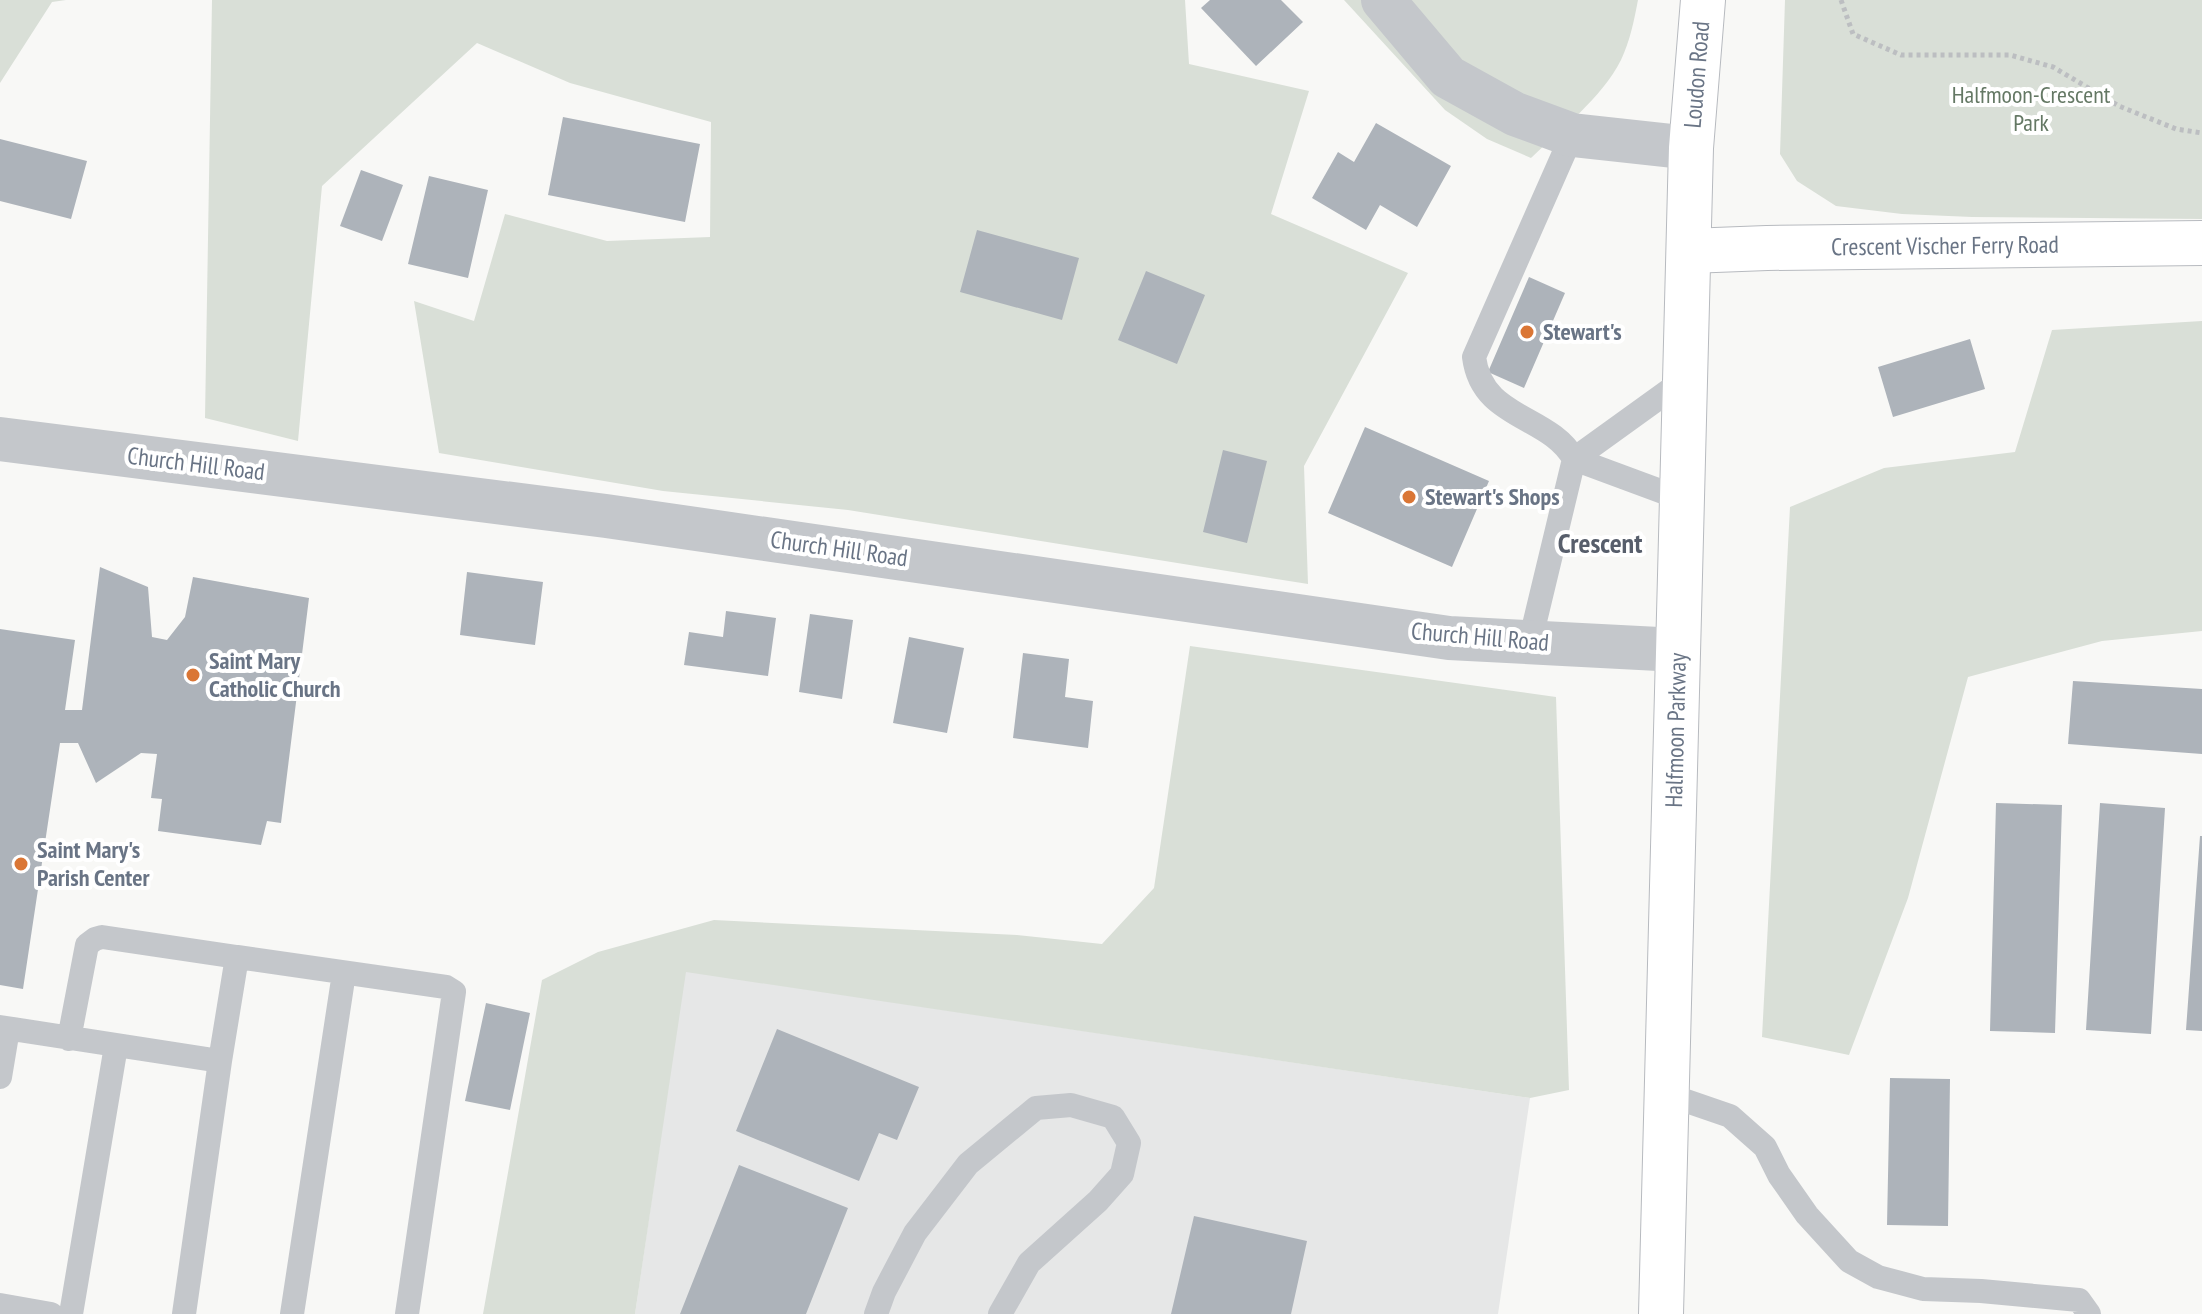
<svg xmlns="http://www.w3.org/2000/svg" width="2202" height="1314" viewBox="0 0 2202 1314" font-family="'PT Sans Narrow',sans-serif">
<style>
.built{fill:#e6e7e7}
.green{fill:#d9dfd7}
.building{fill:#adb3ba}
.lines{fill:none;stroke-linecap:round;stroke-linejoin:round}
.secondary-casing{stroke:#b7babf;stroke-width:46}
.primary-casing{stroke:#b7babf;stroke-width:46}
.path{stroke:#bcbec1;stroke-width:5;stroke-dasharray:4 4;stroke-linecap:butt}
.service{stroke:#c4c7cb;stroke-width:24}
.minor{stroke:#c4c7cb;stroke-width:44}
.tertiary{stroke:#c4c7cb;stroke-width:44}
.secondary{stroke:#fff;stroke-width:44}
.primary{stroke:#fff;stroke-width:44}
.poi-dot{fill:#da7635;stroke:#fff;stroke-width:3}
.labels{text-anchor:middle;stroke-width:8;stroke-linejoin:round;paint-order:stroke}
.street-label{font-size:24px;fill:#697485;stroke:#fff}
.park-label{font-size:24px;fill:#647864;stroke:#fff}
.poi-label{font-size:24px;font-weight:bold;fill:#697485;stroke:#fff;text-anchor:start}
.quarter-label{font-size:28px;font-weight:bold;fill:#575e6b;stroke:#fff}
</style>
<rect width="100%" height="100%" fill="#f8f8f6"/>
<path class="built" d="M685,971L1530,1098L1498,1314H635Z"/>
<path class="green" d="M0,0H66L52,2L0,83Z
M212,0H1185L1189,64L1309,91L1271,214L1408,273L1304,466L1308,584L848,510L663,491L439,453L414,301L474,321L505,214L607,241L710,237L711,122L570,83L477,43L322,186L298,441L205,418Z
M1344,0H1638C1634,21 1630,41 1621,60C1601,99 1562,128 1531,158L1487,139L1445,110Z
M1785,0H2202V219L1972,217L1902,214L1836,206L1797,181L1780,154Z
M2202,321V631L2102,641L1968,677L1908,898L1849,1055L1762,1037L1790,507L1884,468L2015,452L2052,330Z
M1190,646L1556,697L1569,1090L1530,1098L686,972L635,1314H483L542,980L598,952L714,920L1017,935L1102,944L1154,888Z"/>
<path class="building" d="M1210,0H1281L1303,22L1256,66L1201,8Z
M563,117L700,144L685,222L548,195Z
M1376,123L1451,166L1417,227L1380,205L1366,230L1312,198L1338,152L1354,162Z
M0,139L87,161L71,219L0,201Z
M361,170L403,185L382,241L340,226Z
M429,176L488,190L468,278L408,264Z
M977,230L1079,258L1062,320L960,292Z
M1146,271L1205,295L1177,364L1118,340Z
M1529,277L1565,293L1524,388L1488,372Z
M1970,339L1985,389L1893,417L1878,367Z
M1365,427L1489,481L1452,567L1328,513Z
M1223,450L1267,461L1247,543L1203,532Z
M100,567L148,587L152,637L167,640L185,617L193,577L309,598L281,823L267,821L261,845L158,831L162,799L151,798L157,754L141,753L96,783L78,743H60L23,989L0,985V629L75,640L65,710H82Z
M467,572L543,582L535,645L460,635Z
M726,611L776,618L768,676L684,665L689,632L723,637Z
M810,614L853,620L842,699L799,692Z
M909,637L964,648L947,733L893,723Z
M1023,653L1069,659L1065,697L1093,701L1088,748L1013,738Z
M2073,681L2202,689V754L2068,744Z
M1996,803L2062,805L2055,1033L1990,1031Z
M2100,803L2165,808L2151,1034L2086,1030Z
M2200,836H2202V1031L2186,1030Z
M486,1003L530,1013L510,1110L465,1101Z
M777,1029L919,1087L897,1140L879,1133L859,1181L736,1131Z
M1890,1078L1950,1079L1948,1226L1887,1225Z
M739,1165L848,1208L806,1314H680Z
M1194,1216L1307,1241L1291,1314H1171Z"/>
<g class="lines">
<g class="secondary-casing">
<g id="secondary">
<path id="s1" d="M1689,251L1767,248L2202,243"/>
</g>
</g>
<g class="primary-casing">
<g id="primary">
<path id="s2" d="M1661,1314L1691,148L1703,0"/>
</g>
</g>
<path class="path" d="M1841,0L1853,34L1901,55H2010L2053,67L2119,106L2176,129L2202,133"/>
<path class="service" d="M1574,459L1685,379
M1574,459L1682,499
M1530,642L1574,459C1549,414 1482,420 1474,357L1572,135
M237,957L446,987L454,992L407,1314
M0,1027L220,1061L184,1314
M69,1039L87,945L95,939L102,937L237,957L220,1061
M0,1077L8,1029
M1666,1094L1730,1116L1765,1147L1779,1175L1807,1215L1849,1261L1878,1277L1923,1289L1981,1291L2079,1300L2089,1314
M0,1305L51,1314
M71,1314L116,1046
M292,1314L344,973
M876,1314L884,1292L915,1233L968,1164L1036,1108L1071,1105L1113,1117L1129,1143L1122,1174L1098,1201L1029,1263L1000,1314"/>
<path class="minor" d="M1383,0L1448,77L1515,114L1572,135L1691,148"/>
<path class="tertiary" d="M0,439L606,516L1449,638L1678,650"/>
<use href="#secondary" class="secondary"/>
<use href="#primary" class="primary"/>
</g>
<g class="poi-dot">
<circle cx="1527" cy="332" r="8"/>
<circle cx="1409" cy="497" r="8"/>
<circle cx="193" cy="675" r="8"/>
<circle cx="21" cy="864" r="8"/>
</g>
<g class="labels">
<g class="street-label">
<text dy="8" stroke="none"><textPath href="#s2" startOffset="1240">Loudon Road</textPath></text>
<text dy="8" stroke="none"><textPath href="#s1" startOffset="256">Crescent Vischer Ferry Road</textPath></text>
<text transform="translate(196 464) rotate(7)" y="8">Church Hill Road</text>
<text transform="translate(839 549) rotate(8)" y="8">Church Hill Road</text>
<text transform="translate(1480 637) rotate(5)" y="8">Church Hill Road</text>
<text dy="8" stroke="none"><textPath href="#s2" startOffset="584">Halfmoon Parkway</textPath></text>
</g>
<g class="park-label">
<text x="2031" y="103">Halfmoon-Crescent<tspan x="2031" dy="28">Park</tspan></text>
</g>
<g class="poi-label">
<text x="1543" y="340">Stewart's</text>
<text x="1425" y="505">Stewart's Shops</text>
<text x="209" y="669">Saint Mary<tspan x="209" dy="28">Catholic Church</tspan></text>
<text x="37" y="858">Saint Mary's<tspan x="37" dy="28">Parish Center</tspan></text>
</g>
<g class="quarter-label">
<text x="1600" y="553">Crescent</text>
</g>
</g>
</svg>
